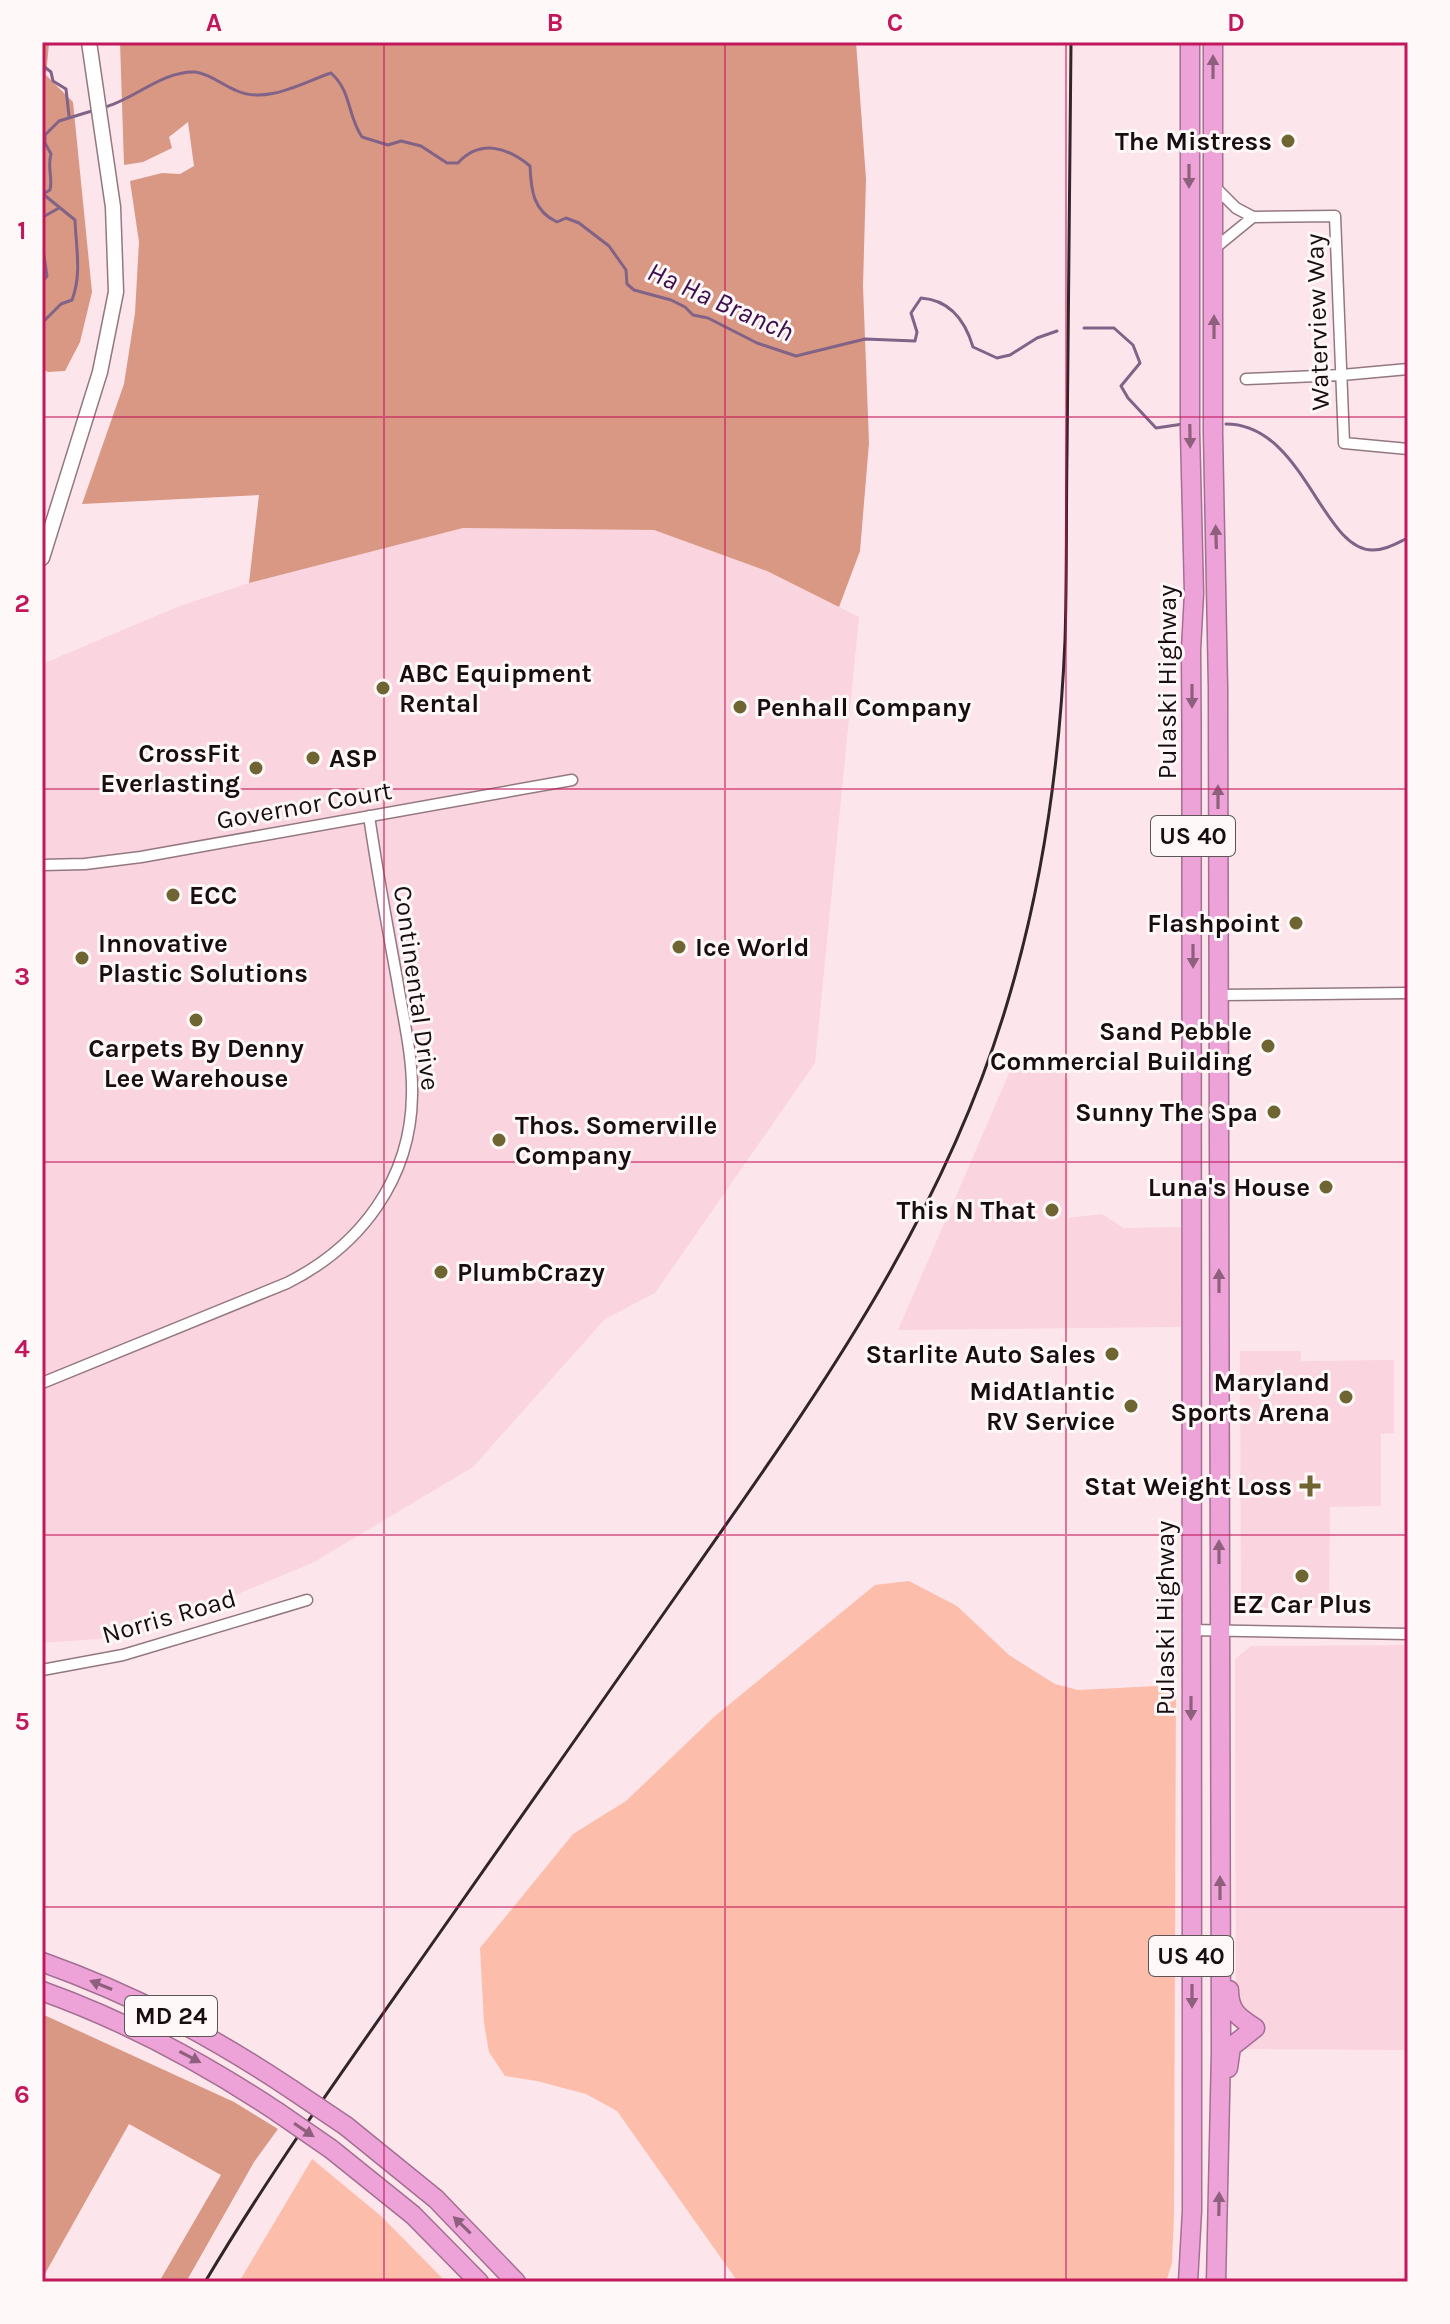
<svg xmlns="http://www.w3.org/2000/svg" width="1450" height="2324" viewBox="0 0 1450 2324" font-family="Karla,sans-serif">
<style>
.built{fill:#fad4df}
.green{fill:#fcbeaa}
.forest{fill:#d99883}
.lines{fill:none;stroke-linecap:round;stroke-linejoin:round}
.stream{stroke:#806387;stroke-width:3}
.street-casing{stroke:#937880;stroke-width:13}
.secondary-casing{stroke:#937880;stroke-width:17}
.highway-casing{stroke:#a36f92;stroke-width:21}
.street{stroke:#fff;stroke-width:10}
.secondary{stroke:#fff;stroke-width:14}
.highway{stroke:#eea3d8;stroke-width:18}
.rail{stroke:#312529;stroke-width:3}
.highway-bridge-casing{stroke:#a36f92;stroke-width:21;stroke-linecap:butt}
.highway-bridge{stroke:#eea3d8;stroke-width:18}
.oneway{fill:#8e607e}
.grid{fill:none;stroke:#c2185b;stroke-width:2;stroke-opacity:0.55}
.poi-dot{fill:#6e6532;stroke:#fef8f9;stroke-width:3}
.labels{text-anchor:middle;stroke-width:6;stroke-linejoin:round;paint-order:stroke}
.shield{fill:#fef8f9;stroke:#5d5457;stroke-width:2}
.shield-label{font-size:24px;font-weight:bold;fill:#180e11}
.poi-label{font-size:26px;font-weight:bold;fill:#180e11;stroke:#fef8f9;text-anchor:end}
.street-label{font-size:26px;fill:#180e11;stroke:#fef8f9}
.water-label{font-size:28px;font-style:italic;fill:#3f0e4d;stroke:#fef8f9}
.neatline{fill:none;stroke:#c2185b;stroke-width:3}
.grid-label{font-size:26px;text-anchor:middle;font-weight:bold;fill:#c2185b}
</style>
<rect width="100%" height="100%" fill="#fde5ec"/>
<path class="built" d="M463,528L654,530L767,571L859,617L815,1063L655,1293L605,1319L473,1467L314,1562L138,1636L42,1643V664L180,606L249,583Z
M1014,1062L1055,1063L1069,1081L1068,1218L1102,1214L1123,1228L1181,1227V1327L898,1330Z
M1240,1351H1301V1361L1394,1360V1433L1381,1434V1506L1330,1507L1329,1608H1241Z
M1408,1645V2050L1236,2049L1235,1659L1251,1646Z"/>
<path class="green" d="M909,1581L957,1606L1009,1655L1055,1684L1078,1690L1176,1685L1174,2215L1172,2263L1166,2282H738L617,2111L586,2094L537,2081L505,2076L489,2052L484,2023L480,1948L573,1834L626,1801L715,1716L875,1585Z
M312,2159L381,2216L446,2282H239Z"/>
<path class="forest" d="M42,42L49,44L46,75L73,102L92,292L80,342L65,371L48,372L42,369Z
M120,42H856L866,179L863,286L869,443L860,551L839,607L767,571L654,530L463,528L249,583L259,495L82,504L124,384L135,313L139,242L130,181L162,173L180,174L194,166L188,122L169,137L172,148L143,162L124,165Z
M42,2014L234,2102L278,2129L254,2162L186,2282H159L221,2175L129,2124L42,2279Z"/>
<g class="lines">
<path class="stream" d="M42,65L51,72L53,81L66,89L69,116
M102,108C134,100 161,71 195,72C208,73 223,85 235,90C266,105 301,83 331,73C352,92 347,115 362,137L388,145L401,141L421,146L447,163H458C480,139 507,147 530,166C531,190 533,211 557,222L566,218L579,223L609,246L626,270L627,284L634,290L671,300L685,307L693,315L708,318L757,343L796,356L865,339L915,341L917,332L911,313L921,298C950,300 965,320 973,347L997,358L1010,355L1037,338L1057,331
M42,223L43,217L59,208
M42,243L47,276L42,282
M42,323L61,304L72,300C82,274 76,248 75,220L43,194L50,190C53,178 47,167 51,154L45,143V135L59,121L95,110
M1084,328H1114L1133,345L1140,363L1121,386L1128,398L1156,428L1183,424
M1226,424C1304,424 1322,551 1373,550C1386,550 1397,543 1408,538"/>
<g class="street-casing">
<path id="street" d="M1213,185L1236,208L1253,217L1335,216L1344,443L1408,449
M1215,248L1253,217
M1246,379L1342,375L1408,369
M42,865L85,864L141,857L572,780
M1219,995L1408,993
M42,1383L287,1283C361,1246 411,1179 412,1095C413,1056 403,1017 397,979C387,925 377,870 369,816
M1191,1630L1408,1634
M42,1670L123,1655L307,1600"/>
</g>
<g class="secondary-casing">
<path id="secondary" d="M42,558L100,372L116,292L113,207L89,42"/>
</g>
<g class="highway-casing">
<path id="highway" d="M1213,42V433L1218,687L1221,2052L1216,2282
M42,1962C134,1995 210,2035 291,2089
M42,1991C126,2021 202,2062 276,2111
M1228,2068L1231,2047L1255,2028C1238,2017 1229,2011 1229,1990
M346,2126L436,2199L516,2282
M331,2149L413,2215L479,2282
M1188,2282L1192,2211C1191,1690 1195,1170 1191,650L1194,593L1190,432V42"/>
</g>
<use href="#street" class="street"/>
<use href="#secondary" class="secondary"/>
<use href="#highway" class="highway"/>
<path class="rail" d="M205,2282C271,2171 346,2066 420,1961C508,1835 597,1709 685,1583C815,1398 945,1217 1009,997C1043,882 1060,760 1065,640C1067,578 1066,516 1067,453C1068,316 1070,179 1071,42"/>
<g class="highway-bridge-casing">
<path id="highway-bridge" d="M291,2089L346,2126
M276,2111L331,2149"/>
</g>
<use href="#highway-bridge" class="highway-bridge"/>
</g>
<defs><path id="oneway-solid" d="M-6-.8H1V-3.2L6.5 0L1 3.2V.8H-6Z" transform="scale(2)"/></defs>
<g class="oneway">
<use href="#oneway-solid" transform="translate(1213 67) rotate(-90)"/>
<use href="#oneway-solid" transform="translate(1189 176) rotate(90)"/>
<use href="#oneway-solid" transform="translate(1214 327) rotate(-90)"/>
<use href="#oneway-solid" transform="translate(1190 436) rotate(89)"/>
<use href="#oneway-solid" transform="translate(1216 537) rotate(-92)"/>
<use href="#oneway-solid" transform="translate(1192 696) rotate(90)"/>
<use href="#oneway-solid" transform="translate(1218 797) rotate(-90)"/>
<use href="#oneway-solid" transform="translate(1193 956) rotate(90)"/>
<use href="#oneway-solid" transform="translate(1219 1281) rotate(-90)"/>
<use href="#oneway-solid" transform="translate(1219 1552) rotate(-90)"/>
<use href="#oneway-solid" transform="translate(1191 1708) rotate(90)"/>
<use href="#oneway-solid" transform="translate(1220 1888) rotate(-90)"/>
<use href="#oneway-solid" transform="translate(101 1985) rotate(-158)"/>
<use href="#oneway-solid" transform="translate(1192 1996) rotate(90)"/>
<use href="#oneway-solid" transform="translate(190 2057) rotate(28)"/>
<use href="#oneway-solid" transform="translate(304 2130) rotate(34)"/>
<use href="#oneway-solid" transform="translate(1219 2204) rotate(-89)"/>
<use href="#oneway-solid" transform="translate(462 2225) rotate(-136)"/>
</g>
<path class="grid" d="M384,42V2282M725,42V2282M1066,42V2282M42,417H1408M42,789H1408M42,1162H1408M42,1535H1408M42,1907H1408"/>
<g class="poi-dot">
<circle cx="1288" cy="141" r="8"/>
<circle cx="383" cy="688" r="8"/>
<circle cx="740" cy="707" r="8"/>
<circle cx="313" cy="758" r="8"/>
<circle cx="256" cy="768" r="8"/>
<circle cx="173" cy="895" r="8"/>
<circle cx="1296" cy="923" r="8"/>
<circle cx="679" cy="947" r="8"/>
<circle cx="82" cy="958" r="8"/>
<circle cx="196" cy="1020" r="8"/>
<circle cx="1268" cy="1046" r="8"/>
<circle cx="1274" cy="1112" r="8"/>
<circle cx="499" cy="1140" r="8"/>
<circle cx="1326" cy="1187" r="8"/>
<circle cx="1052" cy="1210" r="8"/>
<circle cx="441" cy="1272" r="8"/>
<circle cx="1112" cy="1354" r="8"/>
<circle cx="1346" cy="1397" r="8"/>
<circle cx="1131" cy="1406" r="8"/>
<path d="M1306 1474h8v8h8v8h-8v8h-8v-8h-8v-8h8z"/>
<circle cx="1302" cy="1576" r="8"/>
</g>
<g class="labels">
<g class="shield">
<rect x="1151" y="816" width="84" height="40" rx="6"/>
<rect x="1149" y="1936" width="84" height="40" rx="6"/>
<rect x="125" y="1996" width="92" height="40" rx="6"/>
</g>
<g class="shield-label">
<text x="1193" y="844">US 40</text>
<text x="1191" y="1964">US 40</text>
<text x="171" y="2024">MD 24</text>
</g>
<g class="poi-label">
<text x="1272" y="150">The Mistress</text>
<text x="399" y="682" text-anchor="start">ABC Equipment<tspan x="399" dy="30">Rental</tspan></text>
<text x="756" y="716" text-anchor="start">Penhall Company</text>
<text x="240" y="762">CrossFit<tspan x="240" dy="30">Everlasting</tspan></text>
<text x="329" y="767" text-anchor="start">ASP</text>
<text x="189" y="904" text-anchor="start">ECC</text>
<text x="1280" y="932">Flashpoint</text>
<text x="98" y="952" text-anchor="start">Innovative<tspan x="98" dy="30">Plastic Solutions</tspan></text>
<text x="695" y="956" text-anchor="start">Ice World</text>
<text x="1252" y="1040">Sand Pebble<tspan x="1252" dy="30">Commercial Building</tspan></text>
<text x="196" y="1057" text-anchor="middle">Carpets By Denny<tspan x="196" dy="30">Lee Warehouse</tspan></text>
<text x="1258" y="1121">Sunny The Spa</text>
<text x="515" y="1134" text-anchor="start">Thos. Somerville<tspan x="515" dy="30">Company</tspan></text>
<text x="1310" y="1196">Luna's House</text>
<text x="1036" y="1219">This N That</text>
<text x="457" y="1281" text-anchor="start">PlumbCrazy</text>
<text x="1096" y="1363">Starlite Auto Sales</text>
<text x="1330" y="1391">Maryland<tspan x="1330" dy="30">Sports Arena</tspan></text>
<text x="1115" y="1400">MidAtlantic<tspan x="1115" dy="30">RV Service</tspan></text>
<text x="1292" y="1495">Stat Weight Loss</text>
<text x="1302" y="1613" text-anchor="middle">EZ Car Plus</text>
</g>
<g class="street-label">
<text transform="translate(1317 322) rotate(-92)" y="9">Waterview Way</text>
<text transform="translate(1167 682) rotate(-90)" y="9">Pulaski Highway</text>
<text transform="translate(304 805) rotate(-10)" y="9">Governor Court</text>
<text transform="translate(417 988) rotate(82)" y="9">Continental Drive</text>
<text transform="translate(169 1616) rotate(-16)" y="9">Norris Road</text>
<text transform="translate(1165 1618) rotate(-90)" y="9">Pulaski Highway</text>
</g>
<g class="water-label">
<text transform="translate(721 301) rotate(24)" y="10">Ha Ha Branch</text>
</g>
</g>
<rect width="1450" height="2324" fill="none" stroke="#fef8f9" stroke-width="88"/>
<rect x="44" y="44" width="1362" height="2236" class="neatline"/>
<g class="grid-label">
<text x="214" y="31">A</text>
<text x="555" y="31">B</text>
<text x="895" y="31">C</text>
<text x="1236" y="31">D</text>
<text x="22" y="239">1</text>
<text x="22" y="612">2</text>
<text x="22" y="985">3</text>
<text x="22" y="1357">4</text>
<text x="22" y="1730">5</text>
<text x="22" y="2103">6</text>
</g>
</svg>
